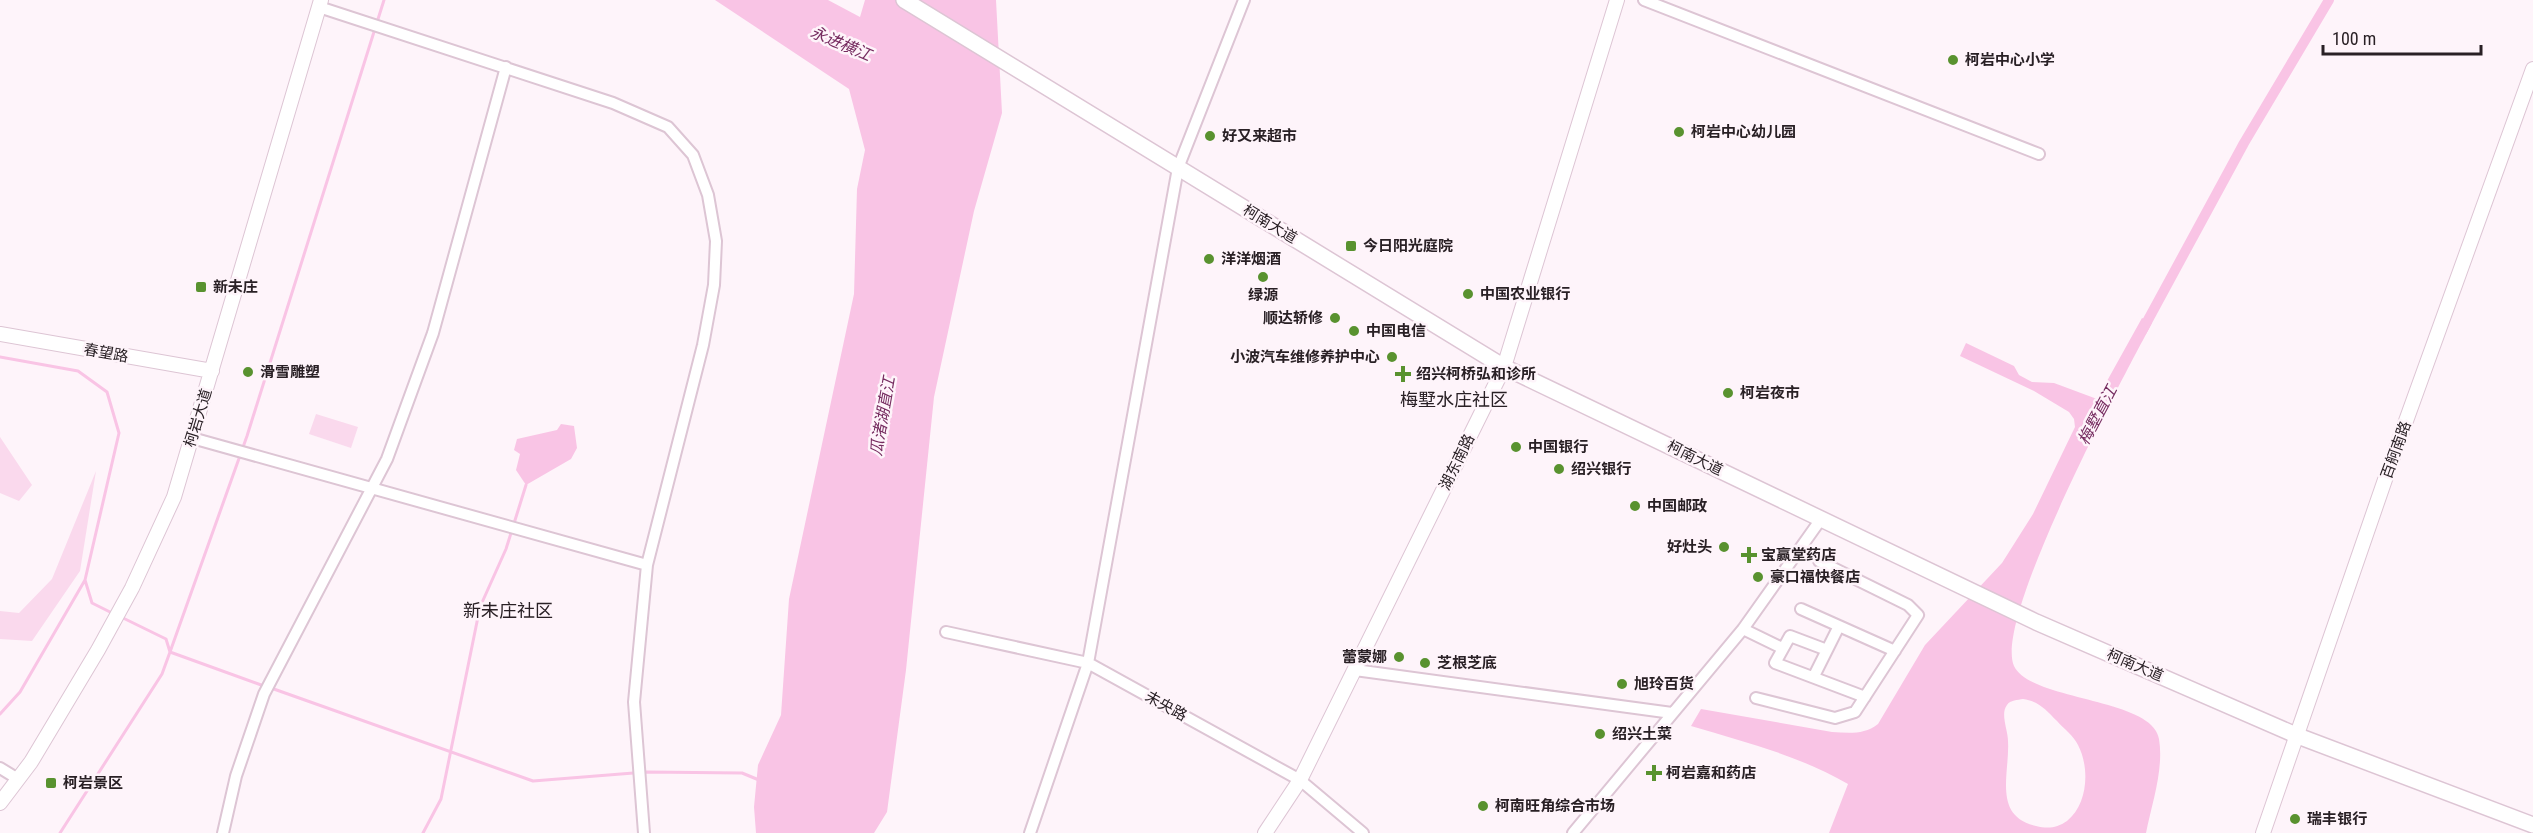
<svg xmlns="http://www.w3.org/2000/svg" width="2533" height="833" viewBox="0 0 2533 833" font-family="'Roboto Condensed','Noto Sans SC',sans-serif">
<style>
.green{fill:#fad9ed}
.water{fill:#f9c4e5;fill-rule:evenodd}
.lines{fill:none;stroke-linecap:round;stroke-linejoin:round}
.stream{stroke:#f9c4e5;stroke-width:3}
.canal{stroke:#f9c4e5;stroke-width:10}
.minor-casing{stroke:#ddc5d4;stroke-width:14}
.tertiary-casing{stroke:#ddc5d4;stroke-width:16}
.secondary-casing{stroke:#ddc5d4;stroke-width:18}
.minor{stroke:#fff;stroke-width:10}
.tertiary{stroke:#fff;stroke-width:14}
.secondary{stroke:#fff;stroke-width:15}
.poi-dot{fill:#59922f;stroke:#fef4fa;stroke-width:2}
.labels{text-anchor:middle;stroke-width:5;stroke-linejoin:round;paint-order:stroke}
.poi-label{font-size:15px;font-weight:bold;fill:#292025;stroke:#fef4fa;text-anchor:start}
.street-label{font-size:15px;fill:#292025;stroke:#fef4fa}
.water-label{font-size:16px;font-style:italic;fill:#762c60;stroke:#fef4fa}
.quarter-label{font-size:18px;fill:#292025;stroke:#fef4fa}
</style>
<rect width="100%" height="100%" fill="#fef4fa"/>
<path class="green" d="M316,414L358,427L351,448L309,434Z
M0,437L32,485L19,501L0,493Z
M96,471L80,571L32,641L0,639V611L19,613L52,579Z"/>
<path class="water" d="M715,0H828L860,17L865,0H996L1002,113L974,211L934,397L906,670L887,812L874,833H756L754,807L758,765L781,715L789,599L854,294L857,189L865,150L849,89Z
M2142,318L2152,323C2124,376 1993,618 2014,666C2030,701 2153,698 2159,739C2164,769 2152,803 2146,833H1829L1848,784C1800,756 1745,742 1691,726L1701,709L1832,732C1849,733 1864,735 1878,724L1925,645L2002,563L2033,514L2075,427L2074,419L2069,412L2034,391L1960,356L1966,343L2014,366L2019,375L2032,382L2054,383L2097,399ZM2023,699C2039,701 2046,710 2057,721C2063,728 2074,736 2078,745C2090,768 2088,804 2067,821C2057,828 2048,829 2036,826C1992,816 2010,773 2008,741C2008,730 2000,714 2007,705C2010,700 2018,700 2023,699Z
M561,424L574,426L577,448L571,459L526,485L516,470L520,454L514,450L517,439L557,430Z"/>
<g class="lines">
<path class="stream" d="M0,357L78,371L107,392L119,433L85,580L92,603L112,613
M264,686L170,652L247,436L384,0
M271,688L533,781L646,772L742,773L759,780
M0,714L20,692L85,580
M60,833L162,674L170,652L166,639L121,617
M423,833L441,799L480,607L506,549L526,485"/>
<path class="canal" d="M2142,331L2244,143L2329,0"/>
<g class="minor-casing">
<path id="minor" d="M1644,0L2039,154
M319,7L613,103L668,127L693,155L708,195L716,241L714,285L703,345L647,565L634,702L644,833
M192,438L647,565
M1801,609L1895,651
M1743,629L1782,648
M946,632L1088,663L1300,780L1363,833
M1827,650L1790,636L1775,663L1865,697
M1355,670L1672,713
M1814,676L1839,626
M1756,698L1835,718L1855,712L1918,615L1908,605L1819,561
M0,768L18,779
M223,833L236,776L264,694L387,459L433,333L506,67
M1030,833L1088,663L1178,168L1244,0
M1573,833L1743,629L1821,519"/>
</g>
<g class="tertiary-casing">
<path id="tertiary" d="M0,334L212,371
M0,803L31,762L98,650L132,588L174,497L321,0
M1265,833L1300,780L1504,367L1617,0
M2263,833L2389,468L2533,69"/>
</g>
<g class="secondary-casing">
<path id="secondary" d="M904,0L1504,367L2036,622L2298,736L2533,825"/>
</g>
<use href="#minor" class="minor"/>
<use href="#tertiary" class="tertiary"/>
<use href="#secondary" class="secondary"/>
</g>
<g class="poi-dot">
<circle cx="1953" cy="60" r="6"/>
<circle cx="1679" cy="132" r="6"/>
<circle cx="1210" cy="136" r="6"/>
<rect x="1345" y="240" width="12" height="12" rx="3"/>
<circle cx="1209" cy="259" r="6"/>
<circle cx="1263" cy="277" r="6"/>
<rect x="195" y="281" width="12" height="12" rx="3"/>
<circle cx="1468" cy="294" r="6"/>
<circle cx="1335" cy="318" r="6"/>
<circle cx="1354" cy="331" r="6"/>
<circle cx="1392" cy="357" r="6"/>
<circle cx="248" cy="372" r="6"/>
<path d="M1400 365h6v6h6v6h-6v6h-6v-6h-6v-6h6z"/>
<circle cx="1728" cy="393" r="6"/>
<circle cx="1516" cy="447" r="6"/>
<circle cx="1559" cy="469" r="6"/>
<circle cx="1635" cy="506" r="6"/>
<circle cx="1724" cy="547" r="6"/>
<path d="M1746 546h6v6h6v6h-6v6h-6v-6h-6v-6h6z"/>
<circle cx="1758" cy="577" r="6"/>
<circle cx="1399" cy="657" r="6"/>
<circle cx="1425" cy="663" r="6"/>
<circle cx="1622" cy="684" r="6"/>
<circle cx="1600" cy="734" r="6"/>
<path d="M1651 764h6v6h6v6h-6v6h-6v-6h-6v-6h6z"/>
<rect x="45" y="777" width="12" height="12" rx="3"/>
<circle cx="1483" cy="806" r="6"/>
<circle cx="2295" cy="819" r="6"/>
</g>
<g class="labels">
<g class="poi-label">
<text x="1965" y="65">柯岩中心小学</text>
<text x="1691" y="137">柯岩中心幼儿园</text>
<text x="1222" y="141">好又来超市</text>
<text x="1363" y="251">今日阳光庭院</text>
<text x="1221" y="264">洋洋烟酒</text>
<text x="213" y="292">新未庄</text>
<text x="1480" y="299">中国农业银行</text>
<text x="1263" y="300" text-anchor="middle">绿源</text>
<text x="1323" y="323" text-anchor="end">顺达轿修</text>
<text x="1366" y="336">中国电信</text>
<text x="1380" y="362" text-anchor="end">小波汽车维修养护中心</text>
<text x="260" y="377">滑雪雕塑</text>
<text x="1416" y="379">绍兴柯桥弘和诊所</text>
<text x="1740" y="398">柯岩夜市</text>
<text x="1528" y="452">中国银行</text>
<text x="1571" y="474">绍兴银行</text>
<text x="1647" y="511">中国邮政</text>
<text x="1712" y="552" text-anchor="end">好灶头</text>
<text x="1761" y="560">宝赢堂药店</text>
<text x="1770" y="582">豪口福快餐店</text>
<text x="1387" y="662" text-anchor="end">蕾蒙娜</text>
<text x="1437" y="668">芝根芝底</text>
<text x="1634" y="689">旭玲百货</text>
<text x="1612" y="739">绍兴土菜</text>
<text x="1666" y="778">柯岩嘉和药店</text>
<text x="63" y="788">柯岩景区</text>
<text x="1495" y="811">柯南旺角综合市场</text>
<text x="2307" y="824">瑞丰银行</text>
</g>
<g class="street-label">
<text transform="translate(1270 224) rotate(31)" y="5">柯南大道</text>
<text transform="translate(106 353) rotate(10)" y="5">春望路</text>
<text transform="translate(198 418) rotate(-73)" y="5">柯岩大道</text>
<text transform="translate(2396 450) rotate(-70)" y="5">百舸南路</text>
<text transform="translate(1695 458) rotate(26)" y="5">柯南大道</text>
<text transform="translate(1457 462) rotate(-64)" y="5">湖东南路</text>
<text transform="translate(2135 665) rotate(23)" y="5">柯南大道</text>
<text transform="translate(1166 706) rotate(29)" y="5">未央路</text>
</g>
<g class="water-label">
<text transform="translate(841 43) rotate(23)" y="6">永进横江</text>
<text transform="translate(2097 415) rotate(-62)" y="6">梅墅直江</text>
<text transform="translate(882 416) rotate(-80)" y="6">瓜渚湖直江</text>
</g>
<g class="quarter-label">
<text x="1454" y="406">梅墅水庄社区</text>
<text x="508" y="617">新未庄社区</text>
</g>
</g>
<path d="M2323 45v9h158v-9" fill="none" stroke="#292025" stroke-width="3"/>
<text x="2332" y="45" font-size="18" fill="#292025" stroke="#fef4fa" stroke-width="4.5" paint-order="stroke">100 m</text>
</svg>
